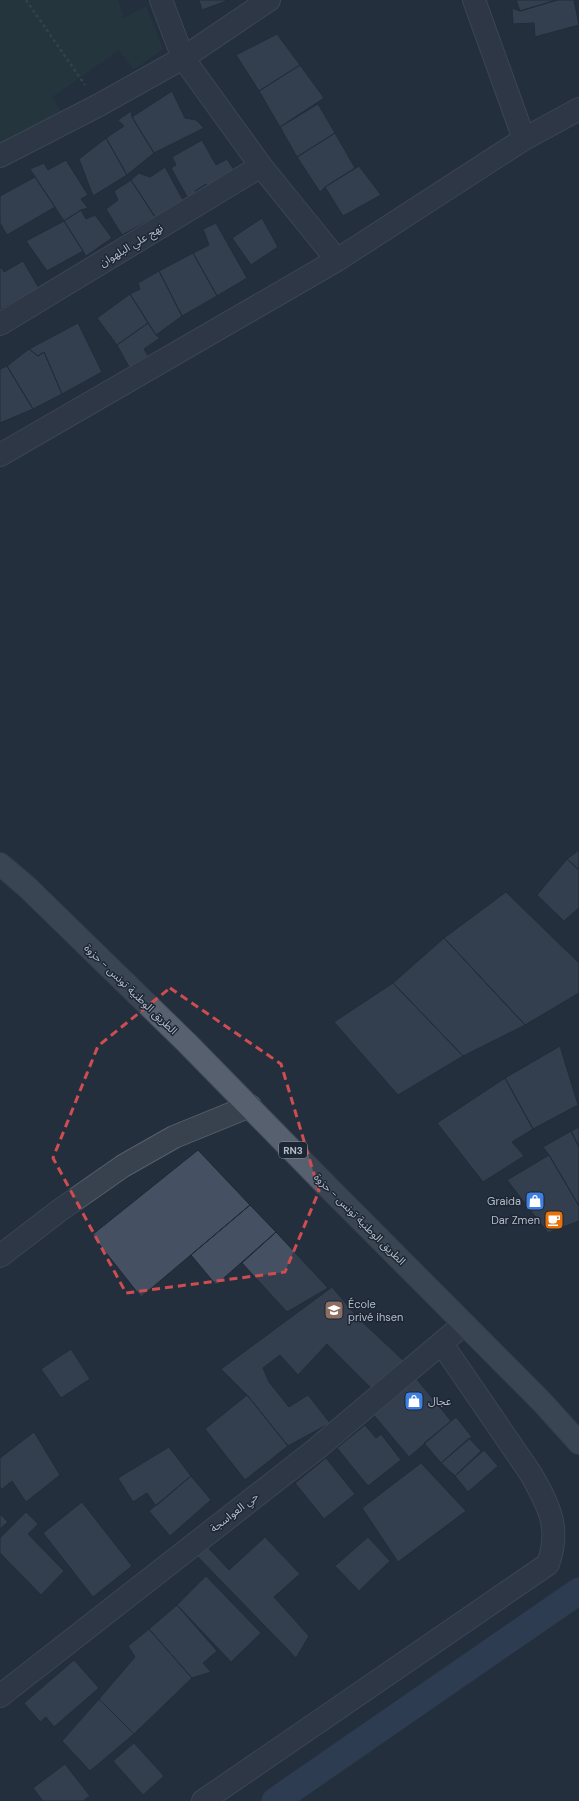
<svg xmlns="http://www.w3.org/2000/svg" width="579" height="1801" viewBox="0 0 579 1801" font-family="'DM Sans','Noto Sans Arabic',sans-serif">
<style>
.green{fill:#263c3f}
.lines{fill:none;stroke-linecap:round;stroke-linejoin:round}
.canal{stroke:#394c67;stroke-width:27}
.building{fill:#455162;stroke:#1f2835}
.minor-casing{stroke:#565f6c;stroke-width:24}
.major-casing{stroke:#414a57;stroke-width:24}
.path{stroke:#44595c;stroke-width:2.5;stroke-dasharray:3 3;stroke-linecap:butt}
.minor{stroke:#38414e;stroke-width:22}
.major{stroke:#56606e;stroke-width:22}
.marked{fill:none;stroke:#ce4d50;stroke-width:3;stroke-dasharray:8 5;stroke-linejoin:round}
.labels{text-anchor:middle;stroke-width:3;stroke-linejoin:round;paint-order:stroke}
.shield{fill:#1d2633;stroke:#878f9c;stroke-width:1}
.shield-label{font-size:10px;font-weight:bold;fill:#b4bcc9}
.street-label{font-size:11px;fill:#b4bcc9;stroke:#1d2633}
.poi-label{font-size:11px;fill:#b4bcc9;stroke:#1d2633;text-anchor:end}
</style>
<rect width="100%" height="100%" fill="#242f3e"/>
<path class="green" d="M0,0H118L124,18L146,6L163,49L134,69L119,50L52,97L62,114L0,146Z"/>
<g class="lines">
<path class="canal" d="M275,1801L579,1591"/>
</g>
<path class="building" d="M199,0H229L202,10Z
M516,0H557L520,11Z
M557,0H574L579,25L535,37L534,23L513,24L512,8L520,11Z
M277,34L300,65L259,91L236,55Z
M300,65L324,98L280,127L259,91Z
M172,91L185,118L196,120L204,128L154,153L132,117Z
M318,104L335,133L297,157L280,127Z
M131,111L132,117L154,153L127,175L106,138L124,126L118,120Z
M335,133L355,168L325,187L320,192L297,157Z
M106,138L127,175L93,196L79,159Z
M202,140L216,165L227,159L238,176L211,192L206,184L195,191L198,195L189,200L171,168L176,165L172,157Z
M66,160L88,195L81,199L88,208L81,210L64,221L30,169L44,163L48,170Z
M359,166L381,195L343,216L325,187Z
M165,167L184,202L155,217L131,180L139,173L150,177Z
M35,177L55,207L7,235L0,223V196Z
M131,180L155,217L122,235L106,209L118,200L114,191Z
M81,210L86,219L95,215L112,238L86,256L64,221Z
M262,218L278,247L251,265L232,238Z
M64,221L83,251L47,271L26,241Z
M216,223L247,278L217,296L193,253L209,245L203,229Z
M193,253L217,296L182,316L159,271Z
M23,261L39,288L0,310V268L1,267L4,272Z
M159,271L182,316L156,335L130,294L140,289L138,283Z
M130,294L148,323L117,345L97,318Z
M78,323L102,372L62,394L44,352L38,356L29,349Z
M148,323L156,335L160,338L144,349L149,357L129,367L117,345Z
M29,349L38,356L44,352L62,394L33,409L7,366Z
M7,366L33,409L0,423V369Z
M579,850V870L567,859Z
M567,859L579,870V908L564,921L537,895Z
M506,892L579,963V993L525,1025L444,938Z
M444,938L525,1025L463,1056L393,983Z
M393,983L463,1056L398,1095L334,1022Z
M560,1046L578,1105L533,1129L505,1078Z
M505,1078L533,1129L512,1142L524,1156L483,1182L437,1123Z
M579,1127V1147L571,1131Z
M571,1131L579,1147V1206L549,1155L543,1147Z
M198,1150L250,1205L141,1297L92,1235Z
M549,1155L579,1206V1221L548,1233L507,1180Z
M250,1205L276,1232L216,1285L191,1255Z
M276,1232L328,1288L287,1312L242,1263Z
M332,1287L359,1319L404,1361L372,1389L327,1344L298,1375L280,1355L263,1368L269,1382L289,1407L308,1395L330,1423L288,1446L247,1395L221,1369Z
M71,1349L90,1379L61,1398L41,1369Z
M415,1377L451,1421L409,1457L372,1413Z
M247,1395L288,1446L245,1480L205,1429Z
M456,1417L472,1437L441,1463L424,1443Z
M365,1425L376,1438L381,1434L401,1460L368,1486L337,1448Z
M34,1432L60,1475L26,1502L12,1481L2,1489L0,1487V1458Z
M469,1438L481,1451L455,1476L441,1463Z
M169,1447L191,1476L156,1506L147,1493L133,1502L118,1478Z
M484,1450L498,1466L468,1492L455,1476Z
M326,1458L355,1494L324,1519L295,1483Z
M421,1463L466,1511L398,1562L362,1508Z
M191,1476L211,1500L170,1536L149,1511Z
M82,1502L132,1566L93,1597L43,1533Z
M26,1512L38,1524L28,1534L64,1571L41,1595L0,1553V1538Z
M0,1514L8,1522L0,1529Z
M265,1537L300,1574L274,1597L309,1636L296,1658L194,1553L204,1543L229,1570Z
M368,1537L390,1561L359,1591L335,1566Z
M206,1576L261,1633L231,1662L177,1605Z
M177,1605L217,1651L203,1663L211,1672L192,1678L149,1629Z
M149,1629L192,1678L134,1734L99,1699L135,1657L128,1646Z
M74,1660L99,1688L54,1727L46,1717L40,1722L24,1703Z
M99,1699L134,1734L90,1771L62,1741Z
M134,1743L164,1776L143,1795L113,1761Z
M65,1764L90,1796L83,1801H43L33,1788Z"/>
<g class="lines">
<g class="minor-casing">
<path id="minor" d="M161,0L183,58L261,166L337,260
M474,0L524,139
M0,156L99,105L183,58L269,0
M0,324L261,166
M0,455L337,260L524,139L579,109
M0,1256L60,1210L123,1166L174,1137L250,1106
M0,1696L315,1450L464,1324
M203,1801L548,1564C561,1528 549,1506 531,1474L442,1344"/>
</g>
<g class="major-casing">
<path id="major" d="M0,864L27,887L187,1043L327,1186L542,1402L579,1443"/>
</g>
<path class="path" d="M26,0L85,85"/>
<use href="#minor" class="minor"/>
<use href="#major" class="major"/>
</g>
<path d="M0 0H579V1801H0ZM170,988L281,1064L319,1191L285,1272L126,1293L53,1158L98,1046Z" fill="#242f3e" fill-opacity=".55" fill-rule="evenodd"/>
<path class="marked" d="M170,988L281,1064L319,1191L285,1272L126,1293L53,1158L98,1046Z"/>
<defs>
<g id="shop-square" transform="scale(1)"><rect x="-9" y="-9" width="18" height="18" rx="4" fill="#3f7fe0" stroke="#1d2633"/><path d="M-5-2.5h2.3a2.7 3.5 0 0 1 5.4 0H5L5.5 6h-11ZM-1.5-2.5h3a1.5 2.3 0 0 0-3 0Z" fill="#fff"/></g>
<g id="cafe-square" transform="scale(1)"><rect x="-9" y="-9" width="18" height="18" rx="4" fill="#e8710a" stroke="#1d2633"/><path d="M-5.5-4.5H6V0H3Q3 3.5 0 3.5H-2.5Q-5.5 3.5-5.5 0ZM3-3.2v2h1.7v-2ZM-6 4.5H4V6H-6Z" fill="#fff"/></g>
<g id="school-square" transform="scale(1)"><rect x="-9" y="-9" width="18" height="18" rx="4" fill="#8d6e63" stroke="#1d2633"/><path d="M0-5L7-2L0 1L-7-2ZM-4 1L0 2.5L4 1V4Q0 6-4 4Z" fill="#fff"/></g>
</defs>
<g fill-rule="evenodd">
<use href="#shop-square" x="535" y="1201"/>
<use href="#cafe-square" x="554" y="1220"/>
<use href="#school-square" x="334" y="1310"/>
<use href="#shop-square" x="414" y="1401"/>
</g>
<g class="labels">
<rect class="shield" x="279" y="1142" width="28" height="16" rx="3"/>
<g class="shield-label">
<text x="293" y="1154">RN3</text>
</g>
<g class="street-label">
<text transform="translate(131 245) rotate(-31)" y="4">نهج علي البلهوان</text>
<text transform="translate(131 989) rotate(44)" y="4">الطريق الوطنية تونس - حزوة</text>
<text transform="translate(360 1219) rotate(45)" y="4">الطريق الوطنية تونس - حزوة</text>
<text transform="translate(234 1512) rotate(-38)" y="4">حي العواسجة</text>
</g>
<g class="poi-label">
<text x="521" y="1205">Graida</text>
<text x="540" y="1224">Dar Zmen</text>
<text x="348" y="1308" text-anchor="start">École<tspan x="348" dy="13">privé ihsen</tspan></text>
<text x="428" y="1405" text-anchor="start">عجال</text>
</g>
</g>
</svg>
